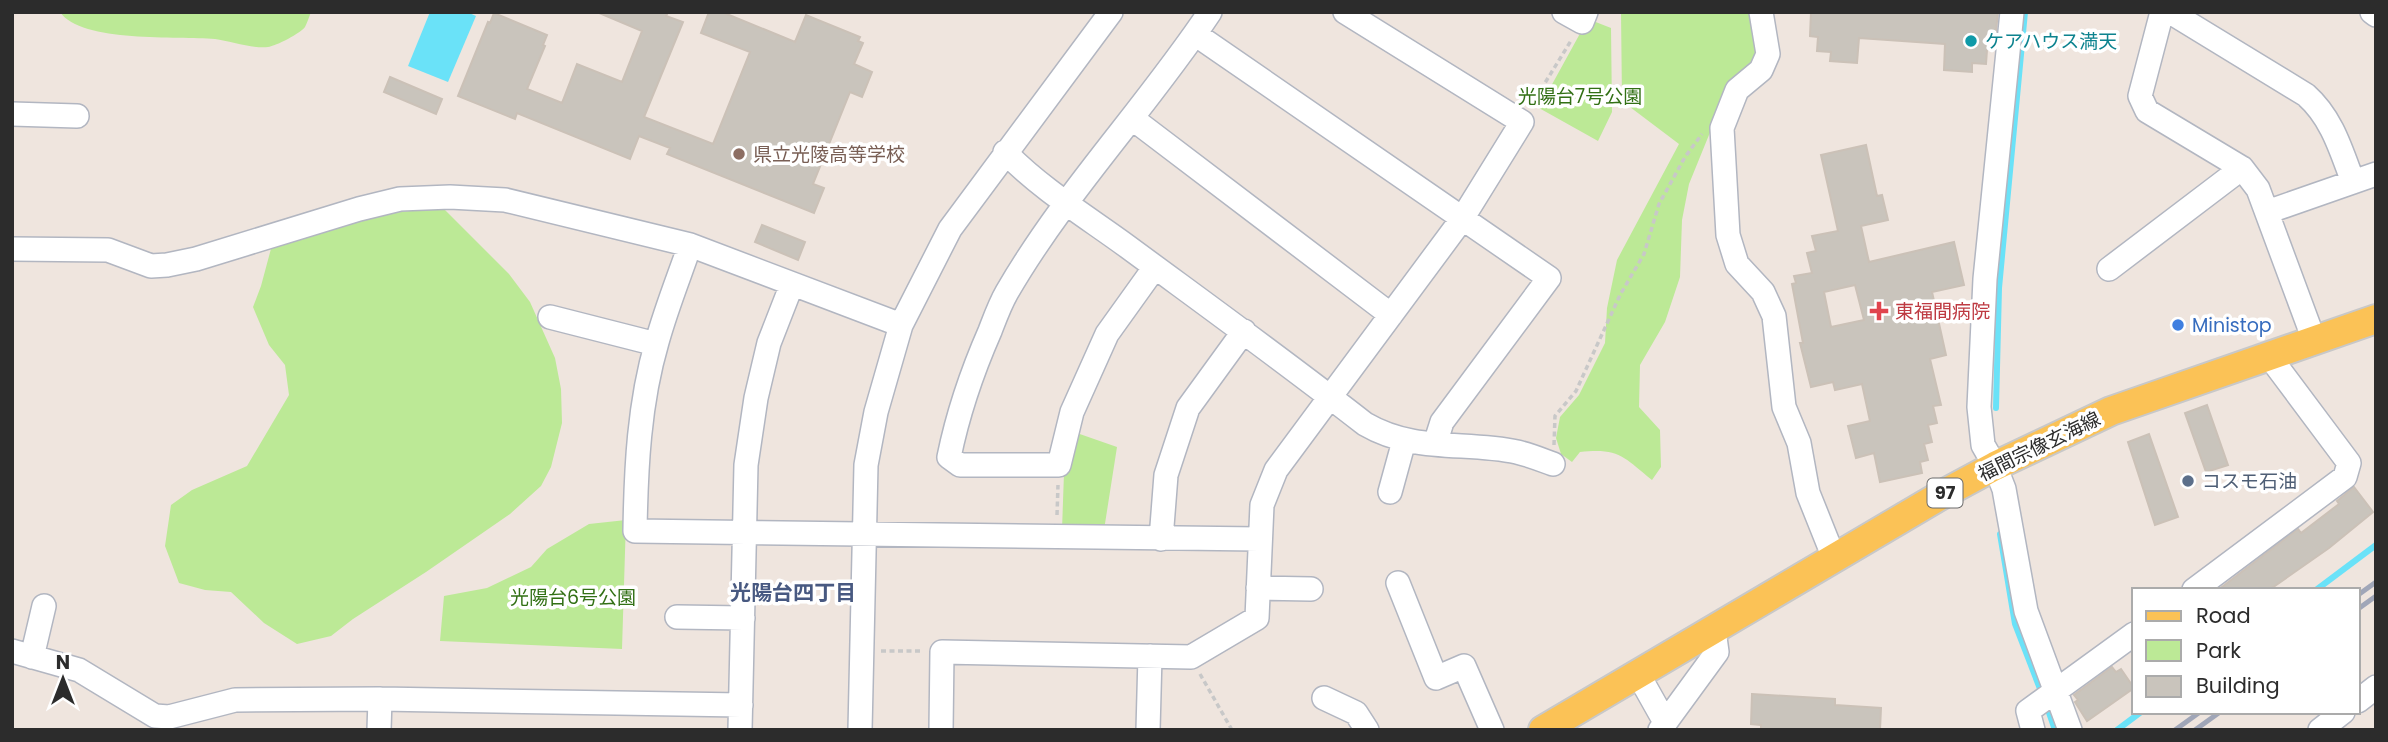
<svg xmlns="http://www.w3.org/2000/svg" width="2388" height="742" viewBox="0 0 2388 742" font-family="Poppins,'Noto Sans JP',sans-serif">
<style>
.green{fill:#bce996}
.water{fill:#6ae2f8}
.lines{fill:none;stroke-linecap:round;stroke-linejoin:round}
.stream{stroke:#6ae2f8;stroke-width:6}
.building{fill:#c9c4bc;stroke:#cbc1b7;stroke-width:2;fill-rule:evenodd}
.minor-casing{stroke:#b2b6c1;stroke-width:26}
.major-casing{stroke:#c8c8c8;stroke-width:32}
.path{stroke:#c8c8c8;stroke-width:3.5;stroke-dasharray:5 3.5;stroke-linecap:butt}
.minor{stroke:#fff;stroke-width:23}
.major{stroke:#fbc256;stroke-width:28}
.rail{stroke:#a0a6b8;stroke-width:5}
.culture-dot{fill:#0f9aa8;stroke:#fff;stroke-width:2.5}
.education-dot{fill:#8d6e63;stroke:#fff;stroke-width:2.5}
.health-dot{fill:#e0444e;stroke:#fff;stroke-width:2.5}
.shop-dot{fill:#3f7fe0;stroke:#fff;stroke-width:2.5}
.service-dot{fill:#5c6f8a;stroke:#fff;stroke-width:2.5}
.labels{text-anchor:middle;stroke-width:7;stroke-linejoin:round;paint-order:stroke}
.shield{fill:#fff;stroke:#6b6b6b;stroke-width:2}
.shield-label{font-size:18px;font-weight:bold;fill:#2c2c2c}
.culture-label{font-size:19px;fill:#0d838f;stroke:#fff;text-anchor:start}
.park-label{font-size:19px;fill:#327015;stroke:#fff}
.education-label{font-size:19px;fill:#785e54;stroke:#fff;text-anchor:start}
.health-label{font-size:19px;fill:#be3a42;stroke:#fff;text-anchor:start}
.shop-label{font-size:19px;fill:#366cbe;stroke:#fff;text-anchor:start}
.street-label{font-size:19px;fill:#2c2c2c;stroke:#fff}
.service-label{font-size:19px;fill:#4e5e75;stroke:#fff;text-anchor:start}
.neighbourhood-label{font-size:21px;font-weight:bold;fill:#485981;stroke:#fff}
</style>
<rect width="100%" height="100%" fill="#efe5de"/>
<path class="green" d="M60,12H311C309,17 307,23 305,27C301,33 276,46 268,47C254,49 230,41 215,39C179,36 81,43 60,12Z
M1621,12H1757L1763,48L1717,109L1711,130L1689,184L1682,220L1680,277L1665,322L1640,365L1639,407L1660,430L1661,467L1652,480C1623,457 1620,448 1580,452L1572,462L1561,454L1556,438L1560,417L1579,395L1605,343L1607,308L1617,260L1679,144L1622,101Z
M1588,19L1611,28L1612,112L1598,141L1539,108Z
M442,207L509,274L530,302L555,358L561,389L562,423L551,467L541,486L510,514L426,572L353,619L331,636L297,644L264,623L231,592L205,590L179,583L165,546L171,505L192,490L247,466L289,395L285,365L269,345L253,307L261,286L272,245L393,213Z
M1074,432L1117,447L1104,530H1062L1064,473Z
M626,520L622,649L440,641L444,596L487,588L531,567L547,549L589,524Z"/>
<path class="water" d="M430,12H467L476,16L448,82L408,66Z"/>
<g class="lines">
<path class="stream" d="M1996,408L1999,288L2025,12
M2000,534L2015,624L2042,694
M2316,590L2376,545
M2046,704L2055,730
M2117,730L2141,712"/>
</g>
<path class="building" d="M597,12H668L666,16L683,22L644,117L713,144L750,52L701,33L709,12H722L795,42L806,15L860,37L858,41L863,43L854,64L872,72L862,97L850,92L813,184L824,188L814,213L667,154L670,148L639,136L630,159L517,113L515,119L458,96L488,22L490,23L494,13L547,35L543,45L545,46L527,89L562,103L577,64L622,82L642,31Z
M1811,12H1998L1994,50H1987L1986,64L1972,63V72L1944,70L1945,44L1859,38L1857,63L1830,61L1831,52L1817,51L1818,37L1810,36Z
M390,77L442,99L436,114L384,92Z
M1866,145L1877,196L1882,195L1888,220L1861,226L1869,262L1954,242L1964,285L1932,292L1946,355L1930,359L1941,405L1933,406L1937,423L1928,425L1932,442L1924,444L1928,460L1920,462L1922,473L1880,482L1874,453L1856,458L1848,426L1870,421L1862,384L1835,390L1833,382L1811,387L1800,343H1803L1792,284L1796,283L1794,276L1812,273L1807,253L1816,251L1812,236L1838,231L1821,155ZM1855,285L1864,320L1831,327L1824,292Z
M762,225L805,242L798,260L755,242Z
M2207,405L2228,465L2206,472L2185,413Z
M2149,434L2178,517L2155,525L2128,442Z
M2354,487L2373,512L2329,548L2269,590H2218L2298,529L2301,533L2339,504L2337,501Z
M2112,667L2116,672L2121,669L2134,688L2087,721L2075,702L2078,700L2074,695Z
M1752,694L1835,699V705L1881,708L1880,730H1761V725L1751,724Z"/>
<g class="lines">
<g class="minor-casing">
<path id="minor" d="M1564,12L1582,22L1586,12
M1761,12L1768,54L1761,70L1737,90L1722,128L1728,235L1737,264L1763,292L1774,316L1784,407L1799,443L1808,493L1834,558
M2012,12L1985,279L1979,407L1983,445L1995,466L2004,489L2026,611L2070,730
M2162,12L2140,96L2147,111L2242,168L2258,189L2314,340
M2170,12L2306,95C2332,118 2341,150 2353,182
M2372,12L2376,15
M1195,34L1549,278L1442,422L1435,444
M12,114L77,116
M1133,119L1391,315
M1005,152C1041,189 1087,217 1128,247C1208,306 1287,363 1365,424C1415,453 1464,441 1517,452C1530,455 1542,460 1553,464
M2267,212L2376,174
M690,245C679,277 666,309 657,342C639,403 636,468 635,531L1259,539
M12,249L108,250L151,266L167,265L196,259L359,209L400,199L450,197L505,200L690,245L901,325
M1155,267L1107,334L1072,412L1059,465H960L949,457C958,413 972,372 990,331C995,318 1000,304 1007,292C1065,192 1146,108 1210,12
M2109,269L2242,168
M550,317L656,344
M1390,492L1404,441
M1161,539L1166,475L1188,408L1244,331
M1398,583L1436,678L1464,666L1492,730
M1258,588L1311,589
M2194,590L2345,477L2349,463L2269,356
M677,617L743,618
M12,651L79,670L155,716L169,717L235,700L380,699L741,705
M32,657L44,606
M1638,674L1665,722
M1324,698L1356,713L1367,730
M2358,701L2376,687
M379,730L380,699
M740,730L746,465L756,398L769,343L792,284
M860,730L866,465L876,412L901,325L950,229L1111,12
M941,730L942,652L1191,657L1257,618L1262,505L1276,470L1462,219L1522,122L1345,12
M1148,730L1150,656
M1660,730L1717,652L1714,630
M2033,730L2028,711L2134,634
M2320,730L2343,712"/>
</g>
<g class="major-casing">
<path id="major" d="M1543,730L1943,494L1995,466L2111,411L2376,319"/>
</g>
<path class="path" d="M1532,104L1572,39
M1554,445L1555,416L1576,391L1620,295L1644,254L1659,204L1685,157L1702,134
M1057,515L1058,485
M881,651H922
M1200,674L1232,730"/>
<use href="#minor" class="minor"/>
<use href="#major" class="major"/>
<path class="rail" d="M2358,595L2376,582
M2358,609L2376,596
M2175,730L2200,712
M2195,730L2220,712"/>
</g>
<circle class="culture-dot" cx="1971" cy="41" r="7"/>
<circle class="education-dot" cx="739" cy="154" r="7"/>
<path class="health-dot" d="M1875.5 300.5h7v7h7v7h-7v7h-7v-7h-7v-7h7z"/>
<circle class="shop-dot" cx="2178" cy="325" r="7"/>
<circle class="service-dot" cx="2188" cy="481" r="7"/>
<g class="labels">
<rect class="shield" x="1927.5" y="478.5" width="35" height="29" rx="5"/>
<g class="shield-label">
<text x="1945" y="499">97</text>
</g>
<g class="culture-label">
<text x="1985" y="48">ケアハウス満天</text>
</g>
<g class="park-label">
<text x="1580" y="103">光陽台7号公園</text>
<text x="573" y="604">光陽台6号公園</text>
</g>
<g class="education-label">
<text x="753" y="161">県立光陵高等学校</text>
</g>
<g class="health-label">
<text x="1895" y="318">東福間病院</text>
</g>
<g class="shop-label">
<text x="2192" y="332">Ministop</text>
</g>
<g class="street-label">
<text transform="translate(2039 446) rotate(-26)" y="7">福間宗像玄海線</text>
</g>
<g class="service-label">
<text x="2202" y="488">コスモ石油</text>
</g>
<g class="neighbourhood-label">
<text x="793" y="600">光陽台四丁目</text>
</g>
</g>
<rect width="2388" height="742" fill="none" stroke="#2c2c2c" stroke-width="28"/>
<rect x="2132" y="588" width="228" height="126" fill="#ffffff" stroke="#ababab" stroke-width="2"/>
<rect x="2146" y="611" width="35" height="10" fill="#fbc256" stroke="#ababab" stroke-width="2"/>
<text x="2196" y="623" font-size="21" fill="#2c2c2c">Road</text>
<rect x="2146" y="640" width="35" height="21" fill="#bce996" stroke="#ababab" stroke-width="2"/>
<text x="2196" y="658" font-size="21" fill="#2c2c2c">Park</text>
<rect x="2146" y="676" width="35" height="21" fill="#c9c4bc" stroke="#ababab" stroke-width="2"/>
<text x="2196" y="693" font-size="21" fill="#2c2c2c">Building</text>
<g transform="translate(63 679)" stroke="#ffffff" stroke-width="5" paint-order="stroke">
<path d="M0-5L12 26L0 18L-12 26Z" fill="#2c2c2c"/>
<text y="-10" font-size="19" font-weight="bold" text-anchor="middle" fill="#2c2c2c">N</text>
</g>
</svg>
